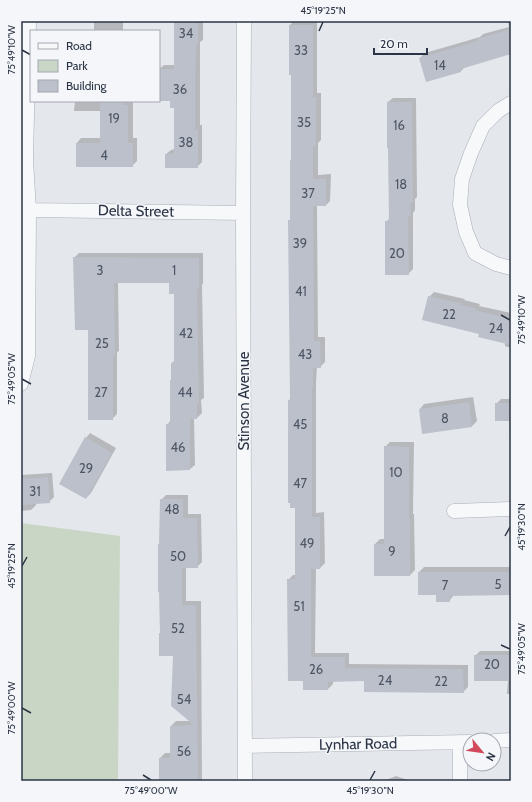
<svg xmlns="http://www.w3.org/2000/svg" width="532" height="802" viewBox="0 0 532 802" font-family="Cabin,sans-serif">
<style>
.green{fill:#c9d6c5}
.shadow{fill:#0003}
.building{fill:#bbc0ca}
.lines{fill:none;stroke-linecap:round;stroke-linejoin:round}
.minor-casing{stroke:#a9aeb7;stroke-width:15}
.minor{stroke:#f7f8fa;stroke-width:14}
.ticks{fill:none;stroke:#2b3445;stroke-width:1.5}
.labels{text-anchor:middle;stroke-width:3;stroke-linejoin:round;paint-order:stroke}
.number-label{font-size:13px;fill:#4f5766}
.street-label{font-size:15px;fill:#2b3445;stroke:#f4f6f9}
.neatline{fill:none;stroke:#2b3445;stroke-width:1.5}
.ticks-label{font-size:10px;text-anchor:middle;fill:#2b3445}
</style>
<rect width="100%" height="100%" fill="#e4e7ec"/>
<path class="green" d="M21,523L120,536L118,781H21Z"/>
<path class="shadow" d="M94,21H123V31H94Z
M175,21H203V40L200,42V125H202V162L197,167L166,154L171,150L175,149V107L171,100H159V69L164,65H175Z
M294,21H317V93H321V140L318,143V175L331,174L330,201L326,205H317L318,337H325V362L320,367H317L316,383V513L324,512L325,563L320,568H316L315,653H349V664L468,665V687L463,692L365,680L333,681V684L328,689H304L288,580L293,575H296V507L291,502H289V400L291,398L289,221L291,219L292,159V74L290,25Z
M509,21H511V53L465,67L461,71L420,58L425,53L480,37L483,34L509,27L508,22Z
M393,98H416L417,197L415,199V210L413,213V269L408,274L386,222L390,218L388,102Z
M75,101H133V138H137V161L132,166L77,143L81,138H101V111H74Z
M79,253H203V284L202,285L204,398L201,400L202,413L197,418H194L195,465L190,469L167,470V425L171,420V380L172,379V363L175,360V293L170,282H118L119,351L117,352V414L112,419L89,329L74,258Z
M434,292L465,299L464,300L480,304L479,306L511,313V348L505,346V343L480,333L429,297Z
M473,397L477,421L472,426L423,432L420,409L424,404Z
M501,399H511V440H510L509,420L496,404Z
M90,433L116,448L91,493L86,498V438Z
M390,442H414L413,514H414L415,570L410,575L375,544L380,539H385V447Z
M52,473L54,497L49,502L36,503V505L31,510L21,511V475Z
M166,495H188V514H201L202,562L197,567H186V601H201L202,781H160V758L165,753H171V726L176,721H190L174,655L160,633L161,632V500Z
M424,567H511V595H454L449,601L437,594H419V572Z
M480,651H511V694H507L508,680L475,656Z
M396,776L408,780L416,781H369L386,780Z"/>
<path class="building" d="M174,21H198V45H196L195,89V130H198V168H165V154H174V108H170V101H159V69H174Z
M289,25H313V97H316V146H313V179H326V206H313L314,341H320L321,368H313V387H312V517H320V569H311V657H345V668L463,669L464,693L364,692V681L328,682V690H303V681H288L287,579H295V508H290V503H288V400H290L288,220H290V160H291V75H289Z
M511,29V54L461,69V72L426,82L419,58L478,41L477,39Z
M387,102H412L413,203H410L411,216H408L409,275H385V221H389L388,148H387Z
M100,103H123V105H128V143H133V167H76V143H100Z
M73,257L199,258V289H197L199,403H197V419H190V470L166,471V424H170V380H171V363H174V294H169V283H114L115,356H113V420H88V330H75Z
M428,296L460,303V305L476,308L475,310L511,319V345L478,337L479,334L422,320Z
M469,402L472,427L422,434L419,409Z
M495,403H511V421H495Z
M85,437L112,453L86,499L59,484Z
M384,446L409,447V519H410V576H374V544H384Z
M48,477L50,503L21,505V479Z
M160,499H183V518H197L198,568H182V605H196L198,781H159V758H170V726L194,725L171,706L173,656H159V633H160L159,592H158V544H159Z
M418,572H511V595L450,596V602H436V595H418Z
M474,655H511V681H474Z"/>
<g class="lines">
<g class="minor-casing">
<path id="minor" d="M244,21L243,213L245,781
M511,103L498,111L483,126L471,153L462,179L460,205L466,232L475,253L496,264L511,268
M29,210L243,213
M21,384L28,356L29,210L26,160L29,21
M454,511L511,509
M494,741L511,740
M245,746L470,742
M460,781V742"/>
</g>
<use href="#minor" class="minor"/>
</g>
<path class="ticks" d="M319,31L323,22M22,50L31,55M501,315L510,320M22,379L31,384M505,536L510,527M22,566L27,557M501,645L510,649M22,708L31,713M143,775L151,780M370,780L375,771"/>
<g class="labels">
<g class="number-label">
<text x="186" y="38">34</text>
<text x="301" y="55">33</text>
<text x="440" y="70">14</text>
<text x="180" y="94">36</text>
<text x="114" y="123">19</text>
<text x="304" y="127">35</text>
<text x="399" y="130">16</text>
<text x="186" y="147">38</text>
<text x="104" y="160">4</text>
<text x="401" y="189">18</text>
<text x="308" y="198">37</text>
<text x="300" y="248">39</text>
<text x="397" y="258">20</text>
<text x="100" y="275">3</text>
<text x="174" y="275">1</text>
<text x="301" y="296">41</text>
<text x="449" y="319">22</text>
<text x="496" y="333">24</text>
<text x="186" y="338">42</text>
<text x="102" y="348">25</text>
<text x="305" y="359">43</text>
<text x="101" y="397">27</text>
<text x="185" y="397">44</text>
<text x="445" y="423">8</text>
<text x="300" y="429">45</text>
<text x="178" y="452">46</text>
<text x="86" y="473">29</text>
<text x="396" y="477">10</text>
<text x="300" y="488">47</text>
<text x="35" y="496">31</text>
<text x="172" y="514">48</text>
<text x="307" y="548">49</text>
<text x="392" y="556">9</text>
<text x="178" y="561">50</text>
<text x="498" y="589">5</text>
<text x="445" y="590">7</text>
<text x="299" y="611">51</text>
<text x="178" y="633">52</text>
<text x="492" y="669">20</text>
<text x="316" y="674">26</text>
<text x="385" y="685">24</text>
<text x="441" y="686">22</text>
<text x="184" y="704">54</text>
<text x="184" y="756">56</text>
</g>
<g class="street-label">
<text transform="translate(136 211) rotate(1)" y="5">Delta Street</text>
<text transform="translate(244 401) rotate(-90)" y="5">Stinson Avenue</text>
<text transform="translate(358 744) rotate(-1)" y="5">Lynhar Road</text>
</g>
</g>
<rect width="532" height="802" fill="none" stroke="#f4f6f9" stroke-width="44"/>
<rect x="30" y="30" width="130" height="72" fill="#f4f6f9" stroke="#a4a8b1"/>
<rect x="38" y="43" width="20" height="6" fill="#f7f8fa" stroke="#a4a8b1"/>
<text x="66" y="50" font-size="12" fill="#2b3445">Road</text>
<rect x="38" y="60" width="20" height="12" fill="#c9d6c5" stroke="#a4a8b1"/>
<text x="66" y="70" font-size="12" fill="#2b3445">Park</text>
<rect x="38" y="80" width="20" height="12" fill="#bbc0ca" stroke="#a4a8b1"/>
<text x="66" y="90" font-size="12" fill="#2b3445">Building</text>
<g transform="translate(482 752) rotate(119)"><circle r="19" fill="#f4f6f9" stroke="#a4a8b1"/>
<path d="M0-3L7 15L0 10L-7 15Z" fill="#d1495b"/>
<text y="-6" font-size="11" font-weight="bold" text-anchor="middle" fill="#2b3445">N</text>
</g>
<path d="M374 48v6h53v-6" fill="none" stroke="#2b3445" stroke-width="2"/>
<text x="380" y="48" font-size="12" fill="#2b3445" stroke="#f4f6f9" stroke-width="3" paint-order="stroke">20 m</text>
<rect x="22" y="22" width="488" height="758" class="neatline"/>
<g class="ticks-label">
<text x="323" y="14">45°19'25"N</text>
<text transform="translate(11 50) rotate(-90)" y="4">75°49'10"W</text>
<text transform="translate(521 320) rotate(-90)" y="4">75°49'10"W</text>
<text transform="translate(11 379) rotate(-90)" y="4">75°49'05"W</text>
<text transform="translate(521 527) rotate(-90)" y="4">45°19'30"N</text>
<text transform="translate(11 566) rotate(-90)" y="4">45°19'25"N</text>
<text transform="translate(521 649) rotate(-90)" y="4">75°49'05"W</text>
<text transform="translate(11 708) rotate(-90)" y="4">75°49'00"W</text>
<text x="151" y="794">75°49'00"W</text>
<text x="370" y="794">45°19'30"N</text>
</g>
</svg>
